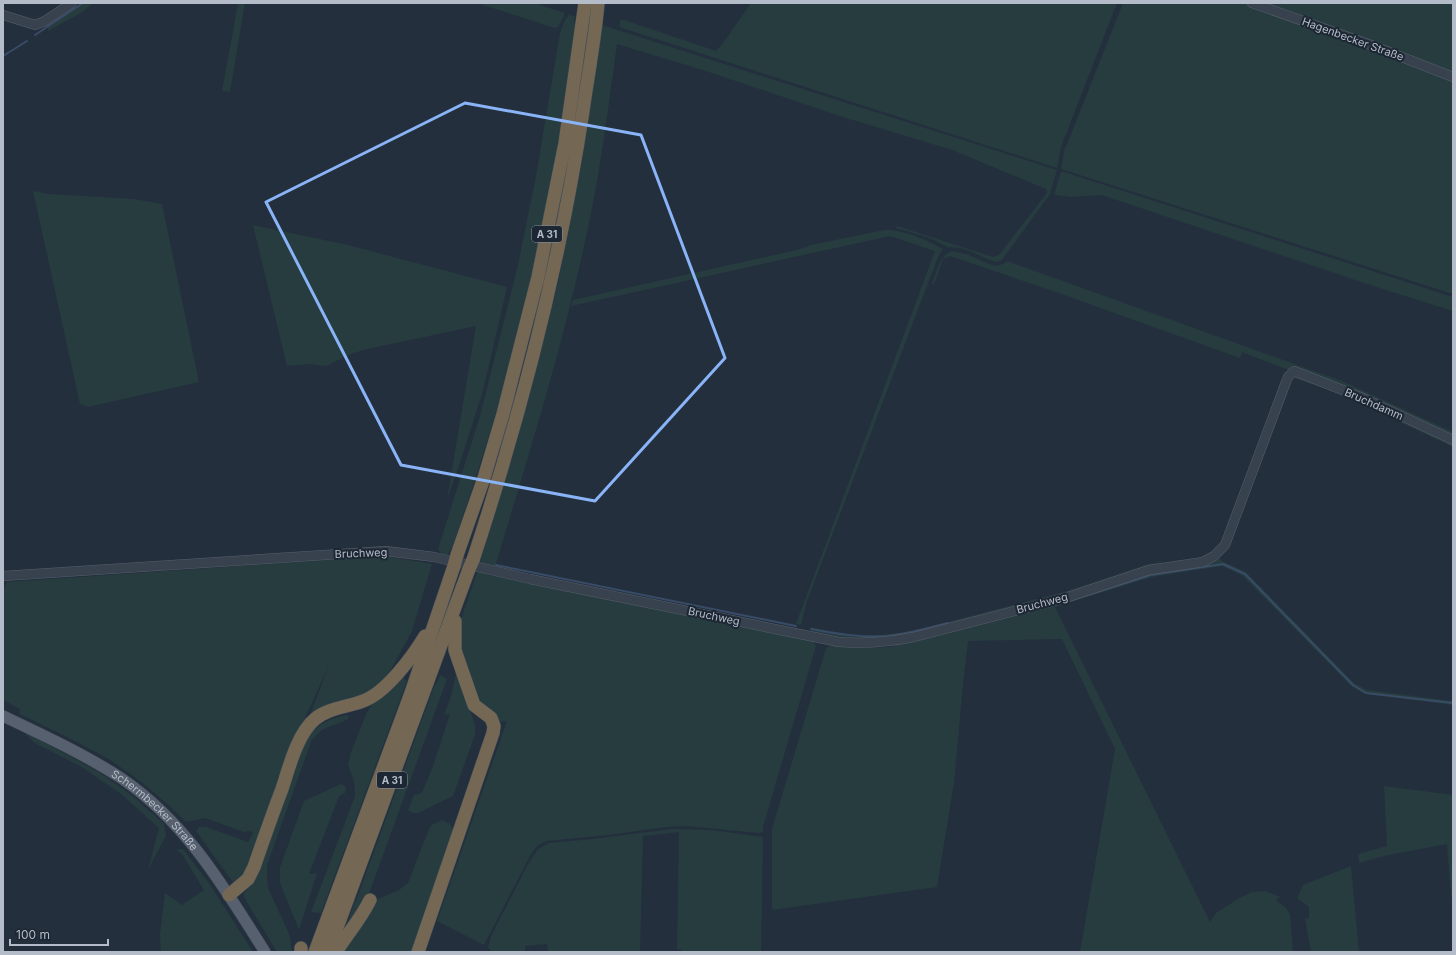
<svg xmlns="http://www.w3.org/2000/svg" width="1456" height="955" viewBox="0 0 1456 955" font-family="Inter,sans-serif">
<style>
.green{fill:#263c3f}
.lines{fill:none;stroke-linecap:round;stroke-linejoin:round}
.stream{stroke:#394c67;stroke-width:2}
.minor-casing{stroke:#565f6c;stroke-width:10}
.major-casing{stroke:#414a57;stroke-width:12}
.highway-casing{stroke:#434c59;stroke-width:14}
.minor{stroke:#38414e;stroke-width:9}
.major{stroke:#56606e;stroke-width:11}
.highway{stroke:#746855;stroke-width:13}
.highway-bridge-casing{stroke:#434c59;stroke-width:14;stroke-linecap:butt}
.highway-bridge{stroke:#746855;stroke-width:13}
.marked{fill:none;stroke:#8ab4f8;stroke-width:3;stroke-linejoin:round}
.labels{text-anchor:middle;stroke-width:4;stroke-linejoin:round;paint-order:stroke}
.shield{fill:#1d2633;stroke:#878f9c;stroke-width:1}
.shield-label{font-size:10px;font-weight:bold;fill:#b4bcc9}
.street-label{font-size:11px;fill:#b4bcc9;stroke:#1d2633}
</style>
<rect width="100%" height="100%" fill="#242f3e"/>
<path class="green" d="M81,3H94L79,14L48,31V26Z
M238,3H245L230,92L222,91Z
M477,3H535L564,13V16L558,27L555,28Z
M751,3H1117L1061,147L1057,168L619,27L621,19L716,51L726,39Z
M1123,3H1245L1453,80V294L1061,169L1065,147H1066Z
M1259,3H1453V74Z
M569,15L575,16L574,22H576C569,74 561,126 552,178C530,304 494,427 452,548H451L447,557L445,559L438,549L480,416L518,265L536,176L560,33L565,20Z
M602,25L1057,170L1050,194L1002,260L996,262L990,260L970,251L960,248L948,247L930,238L896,228L897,226L993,257L999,255L1047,193L1046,189L952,150L843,117L709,72L617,44C610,94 604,144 595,193C571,320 532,444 495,567L480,564L486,540L515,448L557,287L582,161Z
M1061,171L1453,297V311L1367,284L1102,195L1071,197L1054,195Z
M33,191L48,194L134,199L162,204L199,382L88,407L80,404Z
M253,225L348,245L507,287L483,391L458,469L447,499L476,326L363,350L349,355L326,366L308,364L287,366Z
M884,230C903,229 927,240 943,249L938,257L807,601L801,625L796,624L935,251L890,236L571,306L573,300L797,250L811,245Z
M952,251L969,255L989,264L996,266L1003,264L1007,261L1342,381L1453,432V436L1291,371L1242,352L1240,358L1053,291L950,256L943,259L934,284H932C937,271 939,256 952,251Z
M1295,374L1337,389L1453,443V447L1338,393L1291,377Z
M384,556L432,564L412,631L387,677L365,695L309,718L329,665L277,780L281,782L243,877L234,884L196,831L199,827H206L248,842L253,833L249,831L244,832L205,818L186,822C163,799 138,778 110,760C81,743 50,729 20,714L19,712L20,709L3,700V591L7,582Z
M1218,558L1224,562L1246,572L1354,683L1367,690L1453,701V705L1365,694L1351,686L1243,576L1222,566L1151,577L1055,607L1210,922L1216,913L1241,897L1252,892L1265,891L1280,897L1276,900L1286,908L1290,915L1293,952H1080L1115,749L1062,639L968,641L963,684L954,783L937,887L772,910V829L826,648L831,645L862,648L890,647L1150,573Z
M1163,562L1161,565L1066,595L914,634L864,639L840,637L811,631V627C828,631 845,634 863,635C880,636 896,633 913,631L1067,591L1148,564Z
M478,570L483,572L488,575L813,641L816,646L763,827V832L759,833L685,826L666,827L608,835L546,841L538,845L531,854L484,945L437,921L507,721L498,722L479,706L459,648V625Z
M457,669L475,725V735L453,796L418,813H412L408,810L414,795L422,793L433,766L450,714L444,715L451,696Z
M440,675L447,679L370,891L362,908L343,932L360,890L435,684L436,685Z
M401,676L407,681L321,913L311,912L355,796L354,781L348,765L351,752L367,712L376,699Z
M347,715L349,716L348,719C332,728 323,724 311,742L267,865V878L268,888L290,936L292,952H277L244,897V893L252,884L261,865L306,740C317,724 328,719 347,715Z
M23,731L99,772L133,796L164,824L166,836L148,870L159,828L121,794L80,766L33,742Z
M341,784L346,787L345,793L339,796L309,874L317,873L299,930L280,883V867L304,801Z
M1384,786L1453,795V919L1447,844L1388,855L1359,863L1358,854L1387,846Z
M442,820L450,824L455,833L414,952H340L373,901L399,890L408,883L429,829L432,825Z
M672,829L711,830L763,837L761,952H681V949H677L679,832L643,836L640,952H548L547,944L525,946V952H493L488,948L491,936L528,864L538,849L549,843L592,839Z
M183,849L211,886L253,952H161L160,935L165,893L182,905L204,890L182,854L176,850Z
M1351,866L1359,952H1311L1305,919L1309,918V907L1297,898L1303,885Z"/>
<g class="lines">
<path class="stream" d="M35,35L83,3
M3,56L27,41
M496,565L796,626
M1066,602L1151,575L1223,564L1245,574L1353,685L1366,693L1453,703
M811,629C837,634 862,638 888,636C908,634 928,628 948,623"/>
<g class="minor-casing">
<path id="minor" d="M1252,3L1371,45L1453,77
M3,15L35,25L45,21L72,3
M3,576L386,551L434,557L530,579L839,642C865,644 889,642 914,637L1065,598L1149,570L1203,562L1214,556L1225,545L1286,382L1288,377L1294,371L1363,398L1453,440"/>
</g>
<g class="major-casing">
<g id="major">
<path id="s1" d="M3,716C43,735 84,754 121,778C186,822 224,887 265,952"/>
</g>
</g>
<g class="highway-casing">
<path id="highway" d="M457,555L484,478L503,414L538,277L565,143L585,3
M473,560C521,414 560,263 583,111C588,75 595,39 598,3
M229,895L248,879L254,867C263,841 272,815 282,789C289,768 297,734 315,719C328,708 348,707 363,701C386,693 413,656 425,636
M301,948V952
M315,952L411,693L454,566
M328,952L469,569
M336,952C347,934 361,919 370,900
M418,952L493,733L494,726L491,718L474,705L458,659L455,650V621"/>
</g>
<use href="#minor" class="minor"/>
<use href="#major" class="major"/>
<use href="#highway" class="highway"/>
<g class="highway-bridge-casing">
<path id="highway-bridge" d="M454,566L457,555
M469,569L473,560"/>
</g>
<use href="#highway-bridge" class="highway-bridge"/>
</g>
<path class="marked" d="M465,103L641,135L725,358L595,501L401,465L266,202Z"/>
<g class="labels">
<g class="shield">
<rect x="532" y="226" width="30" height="16" rx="3"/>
<rect x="377" y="772" width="30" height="16" rx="3"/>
</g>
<g class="shield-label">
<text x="547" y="238">A 31</text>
<text x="392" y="784">A 31</text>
</g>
<g class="street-label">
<text transform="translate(1353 39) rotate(20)" y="4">Hagenbecker Straße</text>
<text transform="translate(1374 404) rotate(24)" y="4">Bruchdamm</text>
<text transform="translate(361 553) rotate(-2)" y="4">Bruchweg</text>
<text transform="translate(1042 603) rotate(-15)" y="4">Bruchweg</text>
<text transform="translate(714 616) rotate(12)" y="4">Bruchweg</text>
<text dy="4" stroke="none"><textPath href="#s1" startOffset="180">Schermbecker Straße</textPath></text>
</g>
</g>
<rect width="1456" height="955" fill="none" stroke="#b4bcc9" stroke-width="8"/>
<path d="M10 939v6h98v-6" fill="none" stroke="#b4bcc9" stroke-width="2"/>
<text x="16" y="939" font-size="12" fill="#b4bcc9" stroke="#1d2633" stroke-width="3" paint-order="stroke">100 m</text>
</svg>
